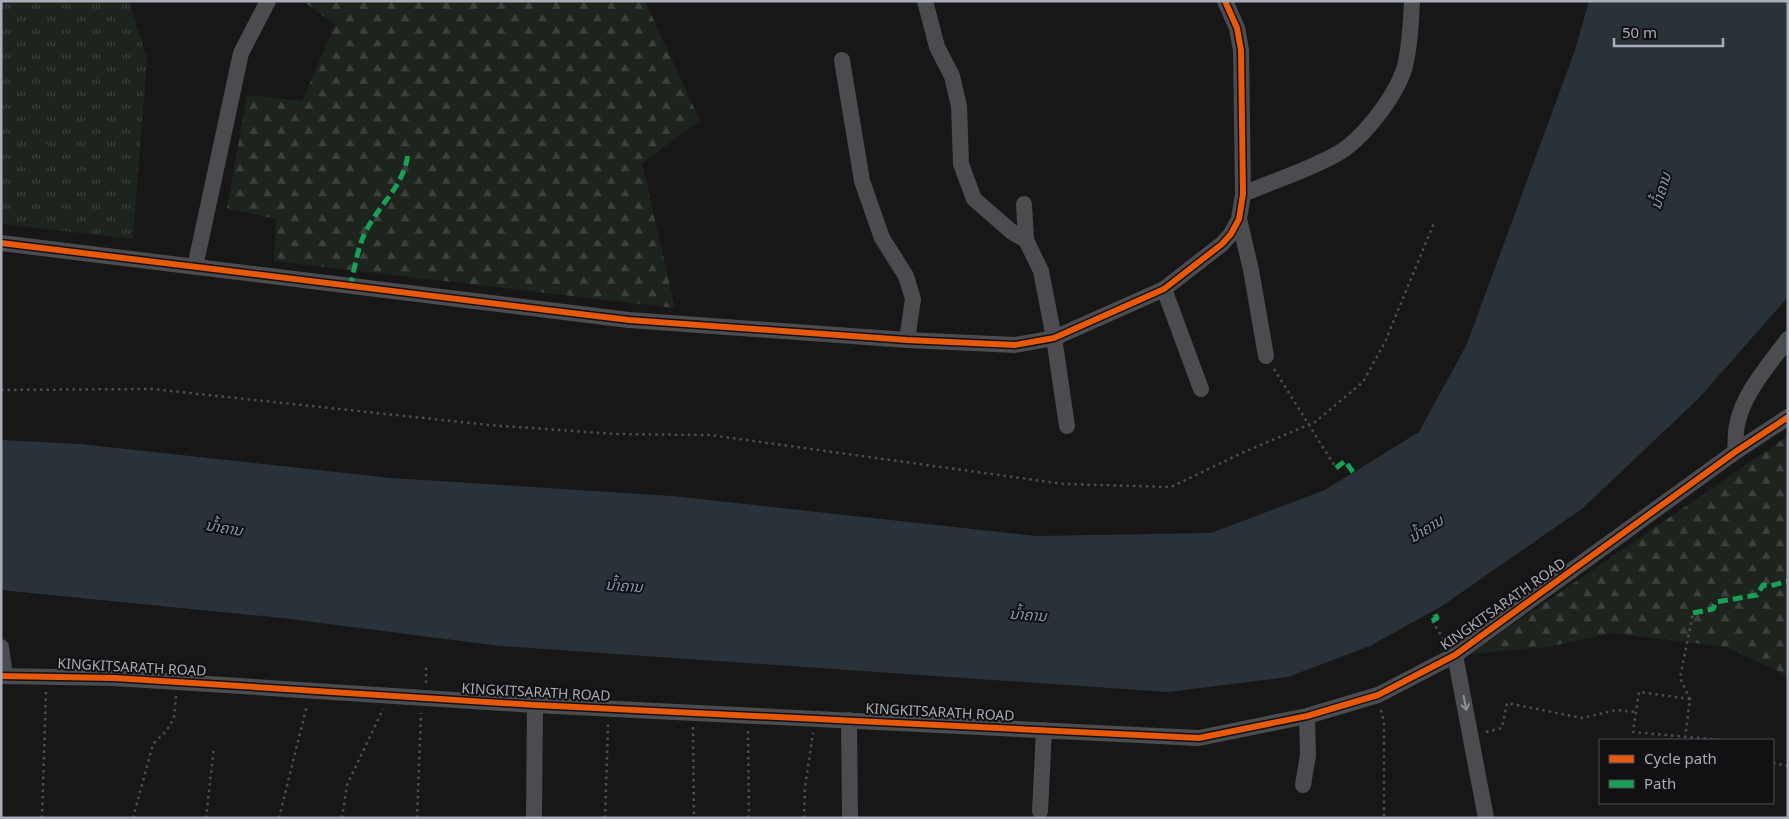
<svg xmlns="http://www.w3.org/2000/svg" width="1789" height="819" viewBox="0 0 1789 819" font-family="'Noto Sans','Noto Sans Lao',sans-serif">
<style>
.grass{fill:url(#grass-tufts)}
.forest{fill:url(#forest-firs)}
.water{fill:#2a3239}
.lines{fill:none;stroke-linecap:round;stroke-linejoin:round}
.path{stroke:#4d4e52;stroke-width:2.5;stroke-dasharray:2.5 4;stroke-linecap:butt}
.minor{stroke:#4b4c50;stroke-width:16}
.quiet{stroke:#1a9f57;stroke-width:5;stroke-dasharray:10 5;stroke-linecap:butt}
.cycleway-casing{stroke:#111113;stroke-width:9}
.cycleway{stroke:#e8590c;stroke-width:6}
.oneway{stroke:#8c9099}
.labels{text-anchor:middle;stroke-width:4;stroke-linejoin:round;paint-order:stroke}
.street-label{font-size:14px;fill:#a8adb8;stroke:#111113}
.water-label{font-size:15px;font-style:italic;fill:#7f9bb3;stroke:#111113}
</style>
<defs>
<pattern id="grass-tufts" width="24" height="20" patternUnits="userSpaceOnUse" patternTransform="scale(1.25)"><rect width="24" height="20" fill="#1d241e"/><path d="M3 7l-1-3M5 7V3M7 7l1-3M15 17l-1-3M17 17v-4M19 17l1-3" fill="none" stroke="#3b413d"/></pattern>
<pattern id="forest-firs" width="22" height="20" patternUnits="userSpaceOnUse" patternTransform="scale(1.25)"><rect width="22" height="20" fill="#1d241e"/><path d="M5 1l3.5 6h-7zM16 11l3.5 6h-7z" fill="#3b413d"/></pattern>
</defs>
<rect width="100%" height="100%" fill="#171717"/>
<path class="grass" d="M1,1H129L147,59L133,239L1,224Z"/>
<path class="forest" d="M303,1H645L700,121L642,163L675,308L274,261L276,219L227,208L247,95L302,101L335,25Z
M1788,436V676L1726,647L1613,633L1547,647L1470,654Z"/>
<path class="water" d="M1589,1H1788V297L1699,398L1583,508L1442,606L1370,646L1288,677L1168,692L500,646L282,618L1,590V440L80,444L391,478L672,496L1037,536L1211,533L1325,490L1419,432L1467,344L1575,50Z"/>
<g class="lines">
<path class="path" d="M1274,369L1336,468
M1,390L152,389L489,425L615,434L710,435L1064,484L1171,487L1244,452L1315,422L1363,382L1385,342L1434,223
M1432,621L1447,644
M426,683V665
M1690,699L1639,692L1633,732L1721,740
M1381,710L1384,723V818
M693,727L694,818
M748,731L749,818
M1486,732L1502,728L1507,703L1582,718L1616,710L1636,712
M1685,738L1690,699L1680,678L1693,613
M1773,763L1788,766
M42,818L46,692
M133,818L153,744L167,730L174,718L176,696
M206,818L214,747
M279,818L307,705
M342,818L347,785L383,709
M417,818L421,713
M605,818L608,724
M804,818L805,787L813,733"/>
<path class="minor" d="M925,1L937,47L952,76L959,106L961,164L974,199L1012,232L1026,240L1024,204
M842,60L862,181L882,238L906,276L913,299L907,340
M1243,194C1273,181 1306,171 1335,155C1362,141 1397,95 1405,66C1410,45 1411,23 1412,1
M1239,219L1251,270L1266,356
M1026,240L1041,271L1054,338L1067,426
M1,243L629,320L907,340L1015,345L1054,338L1164,289L1222,244L1231,234L1239,219L1243,194L1241,50L1237,28L1225,1
M195,267L241,53L268,1
M1164,289L1201,389
M1735,452C1736,443 1735,434 1737,425C1743,393 1769,365 1788,339
M1,647L5,676
M1455,655L1486,818
M1,676L114,678L535,705L1199,738L1307,716L1378,695L1455,655L1735,452L1788,417
M849,720L850,818
M1303,785L1308,755L1307,716
M1040,811L1044,730
M534,818L535,705"/>
<path class="quiet" d="M350,287C355,267 358,244 368,227C383,201 405,183 408,153
M1336,468L1345,461L1353,472
M1693,613L1713,609L1716,602L1757,595L1763,585L1770,586L1788,581
M1432,621L1437,618L1433,611"/>
<g class="cycleway-casing">
<path id="cycleway" d="M1,243L629,320L907,340L1015,345L1054,338L1164,289L1222,244L1231,234L1239,219L1243,194L1241,50L1237,28L1225,1
M1,676L114,678L535,705L1199,738L1307,716L1378,695L1455,655L1735,452L1788,417"/>
</g>
<use href="#cycleway" class="cycleway"/>
</g>
<defs><path id="oneway-shaft" d="M-6 0H5M1.5-3L5.5 0L1.5 3" fill="none" stroke-width="1.6" stroke-linecap="round" stroke-linejoin="round" transform="scale(1.25)"/></defs>
<use class="oneway" href="#oneway-shaft" transform="translate(1465 703) rotate(79)"/>
<g class="labels">
<g class="street-label">
<text transform="translate(1503 604) rotate(-35)" y="5">KINGKITSARATH ROAD</text>
<text transform="translate(132 667) rotate(3)" y="5">KINGKITSARATH ROAD</text>
<text transform="translate(536 692) rotate(3)" y="5">KINGKITSARATH ROAD</text>
<text transform="translate(940 712) rotate(3)" y="5">KINGKITSARATH ROAD</text>
</g>
<g class="water-label">
<text transform="translate(1661 191) rotate(-73)" y="5">ນ້ຳຄານ</text>
<text transform="translate(224 528) rotate(9)" y="5">ນ້ຳຄານ</text>
<text transform="translate(1426 529) rotate(-32)" y="5">ນ້ຳຄານ</text>
<text transform="translate(624 586) rotate(4)" y="5">ນ້ຳຄານ</text>
<text transform="translate(1028 615) rotate(4)" y="5">ນ້ຳຄານ</text>
</g>
</g>
<rect width="1789" height="819" fill="none" stroke="#a8adb8" stroke-width="5"/>
<rect x="1599" y="739" width="175" height="65" fill="#111113" stroke="#4d4f55"/>
<rect x="1609" y="755" width="25" height="8" fill="#e8590c" stroke="#4d4f55"/>
<text x="1644" y="764" font-size="15" fill="#a8adb8">Cycle path</text>
<rect x="1609" y="780" width="25" height="8" fill="#1a9f57" stroke="#4d4f55"/>
<text x="1644" y="789" font-size="15" fill="#a8adb8">Path</text>
<path d="M1614 38v8h109v-8" fill="none" stroke="#a8adb8" stroke-width="2.5"/>
<text x="1622" y="38" font-size="15" fill="#a8adb8" stroke="#111113" stroke-width="4" paint-order="stroke">50 m</text>
</svg>
